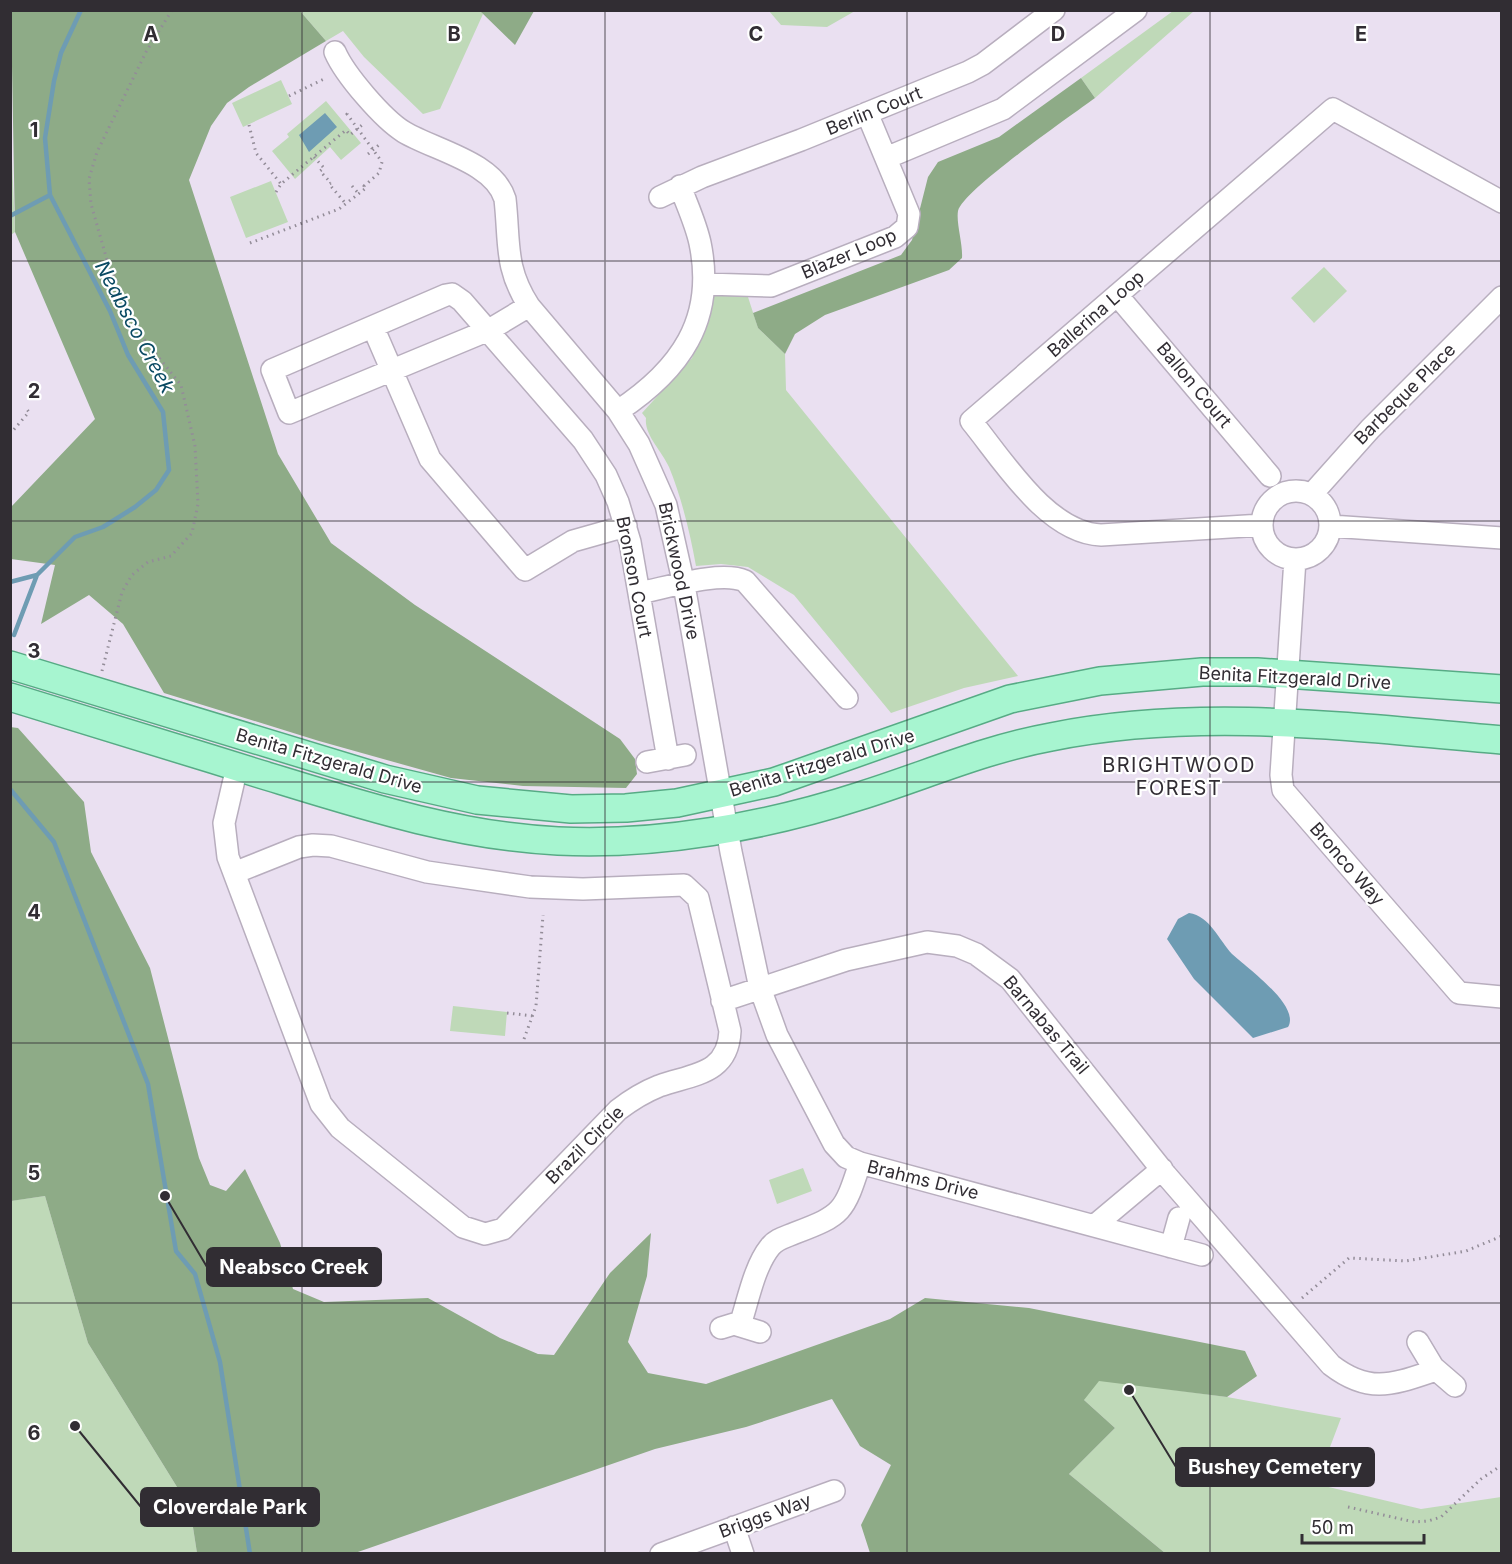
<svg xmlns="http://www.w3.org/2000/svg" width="1512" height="1564" viewBox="0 0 1512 1564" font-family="Inter,sans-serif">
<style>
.green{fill:#bfd9b8}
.forest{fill:#8eab87}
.water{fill:#6e9cb3}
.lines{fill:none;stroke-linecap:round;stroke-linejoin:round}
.stream{stroke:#6e9cb3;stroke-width:4.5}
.minor-casing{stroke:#b8aebe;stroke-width:24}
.major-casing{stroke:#57ab85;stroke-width:30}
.path{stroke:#938c98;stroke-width:3;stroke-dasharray:1.5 4.5;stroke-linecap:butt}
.minor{stroke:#fff;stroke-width:21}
.major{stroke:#a7f5d0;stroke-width:27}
.grid{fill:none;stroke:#312d33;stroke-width:1.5;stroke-opacity:0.55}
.labels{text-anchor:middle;stroke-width:4.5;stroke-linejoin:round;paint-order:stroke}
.street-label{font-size:18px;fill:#312d33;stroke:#fff}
.water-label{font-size:20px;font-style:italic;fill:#0a4a63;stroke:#fff}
.neighbourhood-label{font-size:20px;letter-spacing:1.5px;fill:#312d33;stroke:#fff}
.grid-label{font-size:20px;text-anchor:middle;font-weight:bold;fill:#312d33;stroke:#fff;stroke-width:4.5;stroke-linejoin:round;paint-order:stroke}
.leader{fill:none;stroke:#312d33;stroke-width:2}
.callout-dot{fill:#312d33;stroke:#fff;stroke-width:2}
.callout{fill:#312d33;stroke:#312d33;stroke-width:2}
.callout-label{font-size:20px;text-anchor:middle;font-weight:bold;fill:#fff}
</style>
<rect width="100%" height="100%" fill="#eae0f1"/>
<path class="green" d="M480,10L483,14L440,109L423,114L364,57L343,31L326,41L300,11Z
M769,11H855L827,27L781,25Z
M1173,11H1194L1095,98L1081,78Z
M281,80L292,104L243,127L232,103Z
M326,101L361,143L341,160L330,147L295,179L272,151L289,137L287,134Z
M10,109L15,232L11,235H10Z
M271,181L288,222L246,238L230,197Z
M1324,267L1347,291L1314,323L1291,298Z
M713,294L748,297L758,328L785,354L786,390L1018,676L964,688L891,713L794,595L748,567L721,564L696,566C690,533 682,499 669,467C662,451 644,435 646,418L642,413L692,358L705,327Z
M453,1006L507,1012L505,1036L450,1031Z
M803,1168L812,1191L777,1204L769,1180Z
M45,1196L88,1343L190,1508L197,1553H11L10,1201Z
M1096,1361L1167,1389L1227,1397L1341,1418L1316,1484L1421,1509L1501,1497V1553H1165L1069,1474L1115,1428L1084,1400Z"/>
<path class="forest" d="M251,11H300L326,41L249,87L227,103L211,126L189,180L278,454L331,543L415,605L620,739L635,759L637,774L626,788L523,786L451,778L319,741L164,693L123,624L89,595L41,624L55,565L11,559V507L95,419L15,232L11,11Z
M480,11H534L515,45Z
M1081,78L1095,98C1072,115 963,190 958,211C956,223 963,244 962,258L949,270L825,315L795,334L785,354L758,328L753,313L901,255L912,240L928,177L938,162L999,137Z
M10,727L18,728L84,802L91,852L150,968L199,1158L210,1185L226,1191L245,1169L280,1243L293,1289L324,1302L428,1298L500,1338L538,1354L554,1355L610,1273L651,1233L647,1276L628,1342L648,1373L706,1384L890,1319L925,1298L1029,1308L1245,1351L1257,1376L1227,1397L1099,1381L1084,1400L1115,1428L1069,1474L1165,1553H870L861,1525L891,1465L860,1446L832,1399L746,1427L655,1449L355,1553H197L190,1508L88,1343L45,1196L11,1201Z"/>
<path class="water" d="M325,113L337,127L309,152L299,135Z
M1189,913C1210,916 1219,940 1232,954C1246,967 1301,1006 1288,1027L1253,1038L1194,979L1167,939L1178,919Z"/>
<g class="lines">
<path class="stream" d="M10,216L50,195
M10,582L37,575
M14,635L37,575L75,537L103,527L135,507L156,490L169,470L163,412L128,355L110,311L50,195L45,138L54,81L61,53L81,10
M10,789L54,842L148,1084L176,1251L195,1274L220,1362L250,1554"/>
<g class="minor-casing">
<path id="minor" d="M335,52C345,75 383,119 404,132C434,150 494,162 505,199C510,243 504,267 529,306L618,411L639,444L666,505L684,585L731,852L760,988L777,1035L834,1144L846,1157L860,1163L1202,1255
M886,158L1003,109L1136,10
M660,197L702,177L801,140L968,72L983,64L1054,10
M705,284L771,286L895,237L907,227L909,214L867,113
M1117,295L1270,476
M529,306L489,330L289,413L272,370L446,295L452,294L462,301L583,440L606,475L618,502L630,542L668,759
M373,327L430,459L525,570L573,541L626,526
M618,411C680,370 716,320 700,243C696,224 687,205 680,186
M1262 525a34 34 0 1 1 68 0a34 34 0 1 1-68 0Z
M1312,494L1370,429L1502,297
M1262,525L1101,535C1047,533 1003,460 971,421L1333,109L1502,202
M1331,526L1502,538
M1295,559L1281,775L1283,790L1459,993L1502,997
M639,593C666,588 720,570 745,581L847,698
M647,762L685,755
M234,873L299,847L313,845L331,846L427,872L530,887L583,889L684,885L698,898L730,1031C728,1075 692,1074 659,1086C644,1092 631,1100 618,1110L503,1229L485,1234L463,1227L340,1128L321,1104L228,857L224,823L237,767
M722,1001L846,960L927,942L957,946L976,954L1010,979L1166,1175L1331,1365C1370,1395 1394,1384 1436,1370
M1094,1226L1162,1169
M1171,1247L1179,1218
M740,1325C748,1301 754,1267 770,1247C776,1239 786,1237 795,1233C843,1215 844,1212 860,1163
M721,1328L734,1324L760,1332
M1418,1342L1433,1367L1455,1386
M734,1527L743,1554
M661,1554L834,1491"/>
</g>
<g class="major-casing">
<path id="major" d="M10,665L385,779L477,800L571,809L626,808L677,803L774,782L1010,699L1100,681L1202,672H1257L1502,689
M10,697C94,723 177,748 260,774C358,804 455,836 558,841C657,846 767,826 860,796C924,776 985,749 1051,737C1200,707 1351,727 1502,740"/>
</g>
<path class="path" d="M289,96L324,79
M249,125L256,153L281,184
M368,154L380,144
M314,157L324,168L320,171L331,183
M331,183L329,184L346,204
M352,186L359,194
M276,192L281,184L346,130L350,135L362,125
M250,243L339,209L366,188L364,186L379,173L382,162L347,114L351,111
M10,434L29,412L25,407
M102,671L122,592L132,575L148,562L171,556L192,533L198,504L195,446L181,385L139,333L107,260L91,204L89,179L97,152L146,52L172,10
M507,1013L534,1016
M524,1039L536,1006L543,915
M1302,1298L1349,1258L1406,1261L1466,1251L1502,1236
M1348,1507L1414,1522L1428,1521L1441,1517L1481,1479L1502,1465"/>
<use href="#minor" class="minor"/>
<use href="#major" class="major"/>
</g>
<path class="grid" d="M302,10V1554M605,10V1554M907,10V1554M1210,10V1554M10,261H1502M10,521H1502M10,782H1502M10,1043H1502M10,1303H1502"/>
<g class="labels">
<g class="street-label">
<text transform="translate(874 111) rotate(-22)" y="6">Berlin Court</text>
<text transform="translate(849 254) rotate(-23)" y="6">Blazer Loop</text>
<text transform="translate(1096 314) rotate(-41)" y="6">Ballerina Loop</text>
<text transform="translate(1194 385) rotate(50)" y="6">Ballon Court</text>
<text transform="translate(1405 394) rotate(-45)" y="6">Barbeque Place</text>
<text transform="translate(679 571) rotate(78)" y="6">Brickwood Drive</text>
<text transform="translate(634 577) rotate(79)" y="6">Bronson Court</text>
<text transform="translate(1295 678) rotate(3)" y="6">Benita Fitzgerald Drive</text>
<text transform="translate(329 761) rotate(16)" y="6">Benita Fitzgerald Drive</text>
<text transform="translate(822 763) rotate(-17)" y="6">Benita Fitzgerald Drive</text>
<text transform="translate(1347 864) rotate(49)" y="6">Bronco Way</text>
<text transform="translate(1046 1025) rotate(50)" y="6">Barnabas Trail</text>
<text transform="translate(585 1145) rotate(-45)" y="6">Brazil Circle</text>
<text transform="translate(923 1180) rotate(14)" y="6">Brahms Drive</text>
<text transform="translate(765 1516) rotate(-20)" y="6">Briggs Way</text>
</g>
<g class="water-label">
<text transform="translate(135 327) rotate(62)" y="7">Neabsco Creek</text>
</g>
<g class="neighbourhood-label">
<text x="1179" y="772">BRIGHTWOOD<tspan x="1179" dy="23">FOREST</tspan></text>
</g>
</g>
<g class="grid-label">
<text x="151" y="41">A</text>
<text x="454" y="41">B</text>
<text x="756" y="41">C</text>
<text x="1058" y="41">D</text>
<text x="1361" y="41">E</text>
<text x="34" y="137">1</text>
<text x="34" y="398">2</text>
<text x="34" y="658">3</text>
<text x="34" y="919">4</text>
<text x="34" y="1180">5</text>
<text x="34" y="1440">6</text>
</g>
<path class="leader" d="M165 1196L207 1267M1129 1390L1176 1467M75 1426L141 1507"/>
<g class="callout-dot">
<circle cx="165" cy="1196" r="6"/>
<circle cx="1129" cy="1390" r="6"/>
<circle cx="75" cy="1426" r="6"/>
</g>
<g class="callout">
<rect x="207" y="1248" width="174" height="38" rx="6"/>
<rect x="1176" y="1448" width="198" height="38" rx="6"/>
<rect x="141" y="1488" width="178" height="38" rx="6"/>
</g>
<g class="callout-label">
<text x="294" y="1274">Neabsco Creek</text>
<text x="1275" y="1474">Bushey Cemetery</text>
<text x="230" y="1514">Cloverdale Park</text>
</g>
<rect width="1512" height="1564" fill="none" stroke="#312d33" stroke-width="24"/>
<path d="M1302 1534v9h122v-9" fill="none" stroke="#312d33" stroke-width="3"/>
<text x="1311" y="1534" font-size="18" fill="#312d33" stroke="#ffffff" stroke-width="4.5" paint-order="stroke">50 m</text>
</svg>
